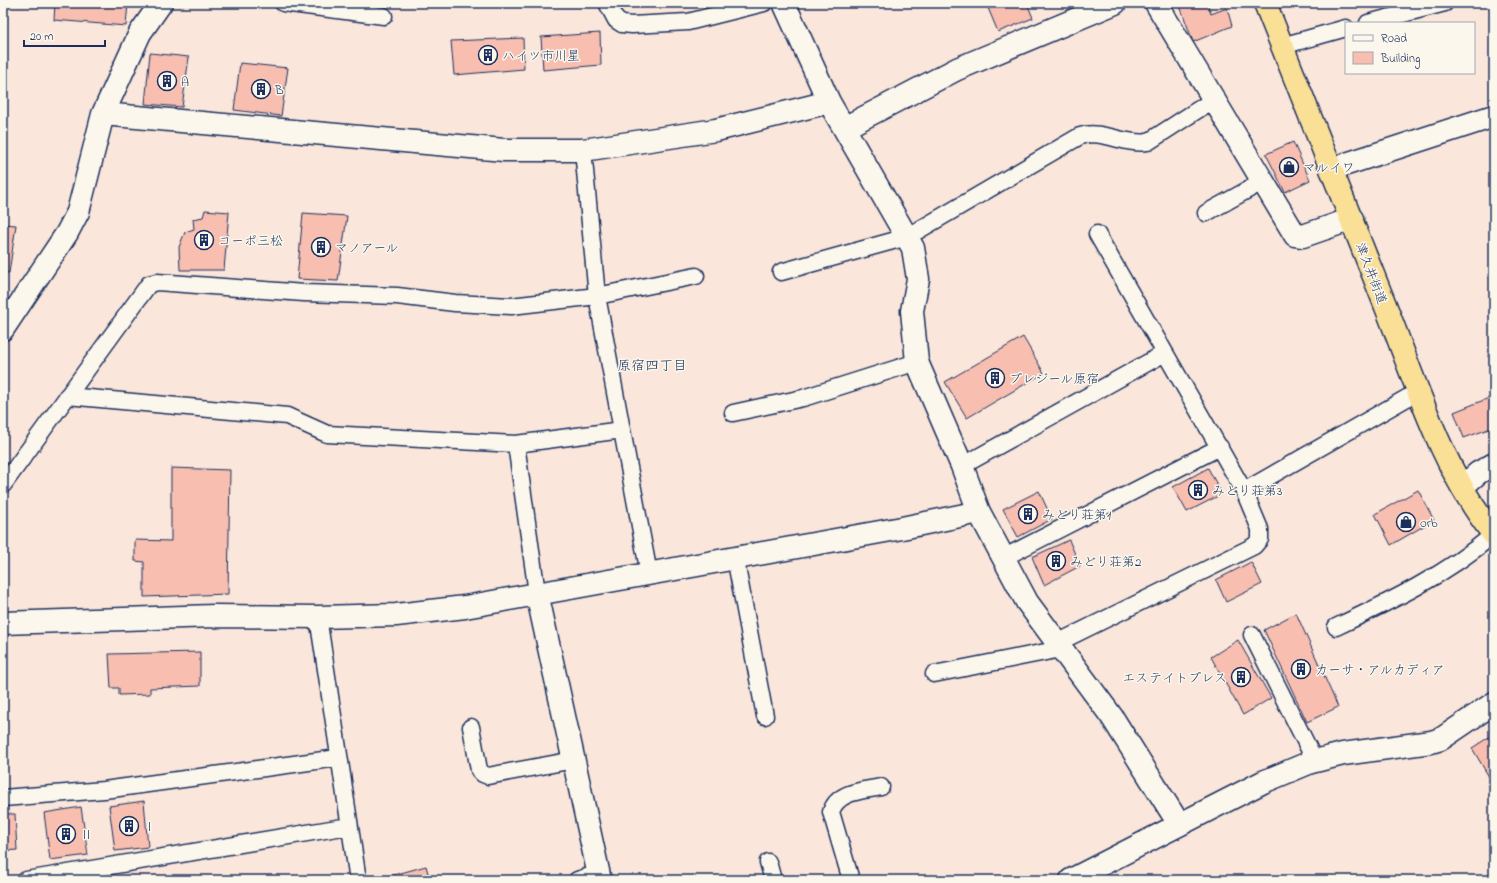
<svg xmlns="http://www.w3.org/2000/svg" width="1497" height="883" viewBox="0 0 1497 883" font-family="'Indie Flower','Klee One',sans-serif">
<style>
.building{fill:#f8beb0;stroke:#1b2f5e}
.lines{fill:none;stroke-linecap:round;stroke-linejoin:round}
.service-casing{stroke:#1b2f5e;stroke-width:19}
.minor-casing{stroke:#1b2f5e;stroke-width:25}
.trunk-casing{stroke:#1b2f5e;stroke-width:25}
.service{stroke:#fbf7ec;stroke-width:16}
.minor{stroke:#fbf7ec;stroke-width:22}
.trunk{stroke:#fadf96;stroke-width:22}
.labels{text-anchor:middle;stroke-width:3;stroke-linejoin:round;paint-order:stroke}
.poi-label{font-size:13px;fill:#1b2f5e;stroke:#fbf7ec;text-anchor:start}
.street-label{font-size:13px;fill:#1b2f5e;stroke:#fbf7ec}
.neighbourhood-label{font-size:14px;fill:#1b2f5e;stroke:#fbf7ec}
</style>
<rect width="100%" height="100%" fill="#fae6da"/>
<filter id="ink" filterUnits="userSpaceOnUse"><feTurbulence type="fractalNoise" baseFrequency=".025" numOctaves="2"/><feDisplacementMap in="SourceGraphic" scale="8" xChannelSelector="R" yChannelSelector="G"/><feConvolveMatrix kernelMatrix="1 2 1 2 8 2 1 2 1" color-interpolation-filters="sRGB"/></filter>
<g filter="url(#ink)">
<path class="building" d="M55,3H128L126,26L54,20Z
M986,3H1027L1033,18L998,32Z
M1179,3H1207L1211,14L1227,8L1232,26L1193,42Z
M600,33L601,65L543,70L541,37Z
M523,38L524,69L454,75L451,41Z
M150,53L189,57L182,107L145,104Z
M240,63L288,68L281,116L234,110Z
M1293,142L1310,180L1285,192L1266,154Z
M205,210L229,212L224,270H180L179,247L185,232L194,229L193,219L203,217Z
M303,213L347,216L338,281L297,279Z
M3,224L16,225L9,273L3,272Z
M1023,337L1044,373L967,418L945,382Z
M1494,396V427L1464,438L1454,412Z
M171,468L230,470L228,594L144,597V562L135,561V540L171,541Z
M1208,468L1222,494L1187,512L1173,487Z
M1418,490L1434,520L1391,545L1375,514Z
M1039,491L1052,519L1018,537L1003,509Z
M1069,540L1080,566L1044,585L1032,557Z
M1251,562L1262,584L1226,602L1216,580Z
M1296,613L1338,707L1307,722L1264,630Z
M1238,640L1271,698L1243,715L1211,657Z
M200,652V686L150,688V694L119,695V688H111L109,654Z
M1494,734V781L1492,782L1472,748Z
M144,801L148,847L115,851L109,806Z
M81,807L88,855L50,860L44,813Z
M3,814H15L17,850L3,851Z
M426,866L430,880H391L390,876Z"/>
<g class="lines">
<g class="service-casing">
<path id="service" d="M283,3L384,16
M607,3L616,20L622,24L632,25L688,22L764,3
M1368,23L1445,3
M1282,46L1346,28
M583,150L597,296L622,430
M1206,213L1262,182
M781,272L907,237L1080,136C1102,129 1126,146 1148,142L1213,100
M67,396L287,416L327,434L516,444
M733,413L803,398L917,362
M962,466L1165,353
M3,485L149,284L157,282L304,293L397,296L455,303L511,306L597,296L696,276
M1244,491L1419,391
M735,557L765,716
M1003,558L1220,447
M537,593L516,444L622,430L649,574
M318,617L358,880
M1336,627C1391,601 1446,575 1494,534
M1252,635L1315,761
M1057,643L1254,546L1260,539V529L1244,491L1097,234
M934,674L1061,649
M471,727L479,770L483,774L488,776L574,760
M3,798L104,790L338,758
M768,862L773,880
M26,880L349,826
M577,880L599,873
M851,880L831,812C837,791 863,791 881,787"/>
</g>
<g class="minor-casing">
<path id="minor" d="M784,3L829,102L913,248L918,279L912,311L917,362L962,466L979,512L1027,602L1112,717L1179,824
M1156,3L1295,235L1303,236L1352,219
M103,114L140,33L161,3
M844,128L957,69L1115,3
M1331,169L1494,116
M3,329L67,233L78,212L103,114L504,150H583L716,130L829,102
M1462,487L1478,473L1494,464
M537,593L600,880
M3,623L214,616L318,617L396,615L465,607L902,528L979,512
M1071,880L1263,782L1311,762L1343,754L1431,742L1441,739L1494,703"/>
</g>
<g class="trunk-casing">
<path id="trunk" d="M1265,3C1305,104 1346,205 1386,307C1416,383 1442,470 1494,535"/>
</g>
<use href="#service" class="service"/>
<use href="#minor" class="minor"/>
<use href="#trunk" class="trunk"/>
</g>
</g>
<defs>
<g id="building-ring" transform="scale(1)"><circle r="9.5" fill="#fbf7ec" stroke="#1b2f5e" stroke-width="1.5"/><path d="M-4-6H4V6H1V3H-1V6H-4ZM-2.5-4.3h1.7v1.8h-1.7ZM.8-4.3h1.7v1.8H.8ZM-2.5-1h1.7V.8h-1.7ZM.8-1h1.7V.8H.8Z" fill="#1b2f5e"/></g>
<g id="shop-ring" transform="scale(1)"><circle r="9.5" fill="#fbf7ec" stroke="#1b2f5e" stroke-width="1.5"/><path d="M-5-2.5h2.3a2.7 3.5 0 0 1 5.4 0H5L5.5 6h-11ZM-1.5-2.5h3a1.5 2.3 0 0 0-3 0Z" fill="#1b2f5e"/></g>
</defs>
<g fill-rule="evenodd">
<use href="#building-ring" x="488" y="55"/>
<use href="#building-ring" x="167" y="81"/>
<use href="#building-ring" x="261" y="89"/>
<use href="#shop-ring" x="1289" y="167"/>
<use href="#building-ring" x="204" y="240"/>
<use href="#building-ring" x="321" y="247"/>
<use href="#building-ring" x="995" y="378"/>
<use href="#building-ring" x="1198" y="490"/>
<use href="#building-ring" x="1028" y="514"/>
<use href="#shop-ring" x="1406" y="522"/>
<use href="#building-ring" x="1056" y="561"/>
<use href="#building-ring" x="1301" y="669"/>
<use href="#building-ring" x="1241" y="677"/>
<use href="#building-ring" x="129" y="826"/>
<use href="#building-ring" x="66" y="834"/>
</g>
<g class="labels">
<g class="poi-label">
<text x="502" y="60">ハイツ市川星</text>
<text x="181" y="86">A</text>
<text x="275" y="94">B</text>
<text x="1303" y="172">マルイワ</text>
<text x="218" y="245">コーポ三松</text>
<text x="335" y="252">マノアール</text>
<text x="1009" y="383">プレジール原宿</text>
<text x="1212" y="495">みどり荘第3</text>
<text x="1042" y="519">みどり荘第1</text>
<text x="1420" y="527">orb</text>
<text x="1070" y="566">みどり荘第2</text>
<text x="1315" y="674">カーサ・アルカディア</text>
<text x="1227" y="682" text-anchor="end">エステイトプレス</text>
<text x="143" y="831">Ⅰ</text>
<text x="80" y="839">Ⅱ</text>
</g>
<g class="street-label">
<text transform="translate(1372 273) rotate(69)" y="5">津久井街道</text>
</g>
<g class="neighbourhood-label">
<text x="652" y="370">原宿四丁目</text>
</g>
</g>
<rect width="1497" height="883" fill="none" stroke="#fbf7ec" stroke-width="16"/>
<rect x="8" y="8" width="1481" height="867" fill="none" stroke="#1b2f5e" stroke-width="1.5" filter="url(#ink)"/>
<rect x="1345" y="22" width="130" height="52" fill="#fbf7ec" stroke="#a1a7b3"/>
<rect x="1353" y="35" width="20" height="6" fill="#fbf7ec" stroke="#a1a7b3"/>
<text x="1381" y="42" font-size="12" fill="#1b2f5e">Road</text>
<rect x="1353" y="52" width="20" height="12" fill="#f8beb0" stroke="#a1a7b3"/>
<text x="1381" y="62" font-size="12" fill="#1b2f5e">Building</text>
<path d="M24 40v6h81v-6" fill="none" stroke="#1b2f5e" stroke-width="2"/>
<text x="30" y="40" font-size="12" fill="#1b2f5e" stroke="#fbf7ec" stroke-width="3" paint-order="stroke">20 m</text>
</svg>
